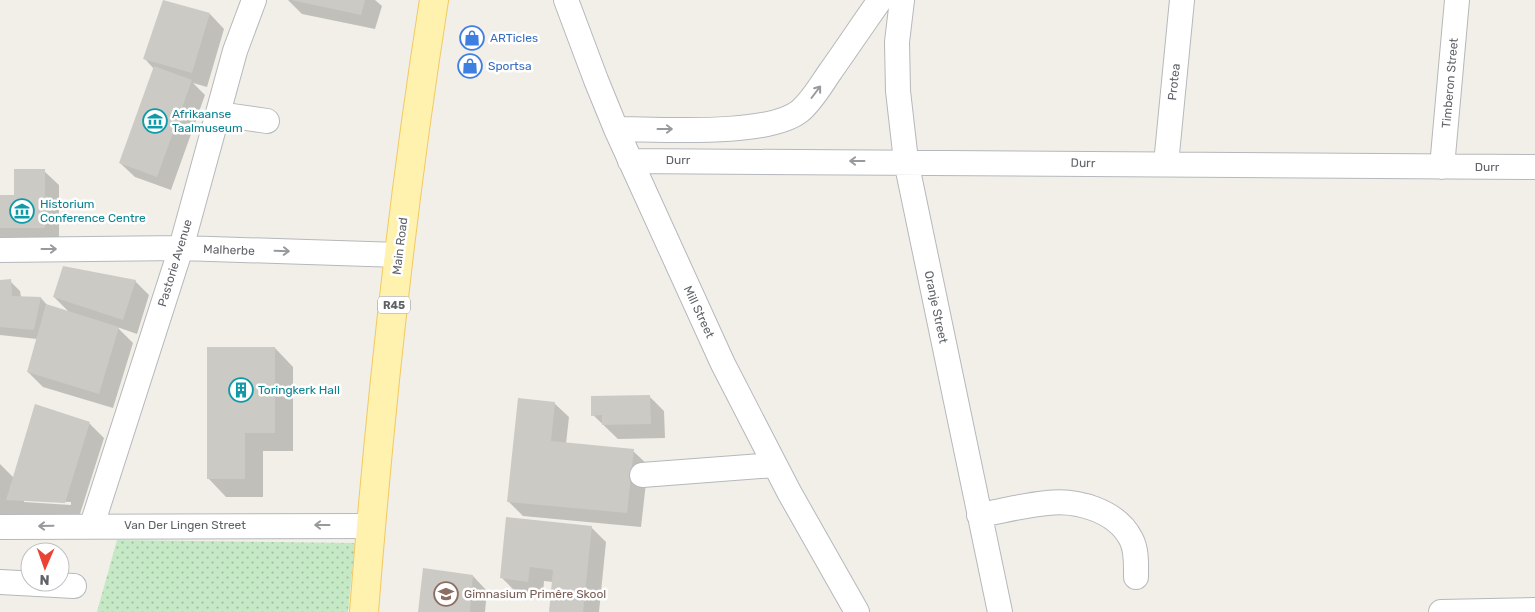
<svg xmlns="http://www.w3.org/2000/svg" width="1535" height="612" viewBox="0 0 1535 612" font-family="Rubik,sans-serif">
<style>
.park{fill:url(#park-dots)}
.shadow{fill:#0003;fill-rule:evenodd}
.building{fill:#cccac5}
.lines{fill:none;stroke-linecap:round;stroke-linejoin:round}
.minor-casing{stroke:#b5b8bc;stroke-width:26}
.major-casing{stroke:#f2c960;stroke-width:30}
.minor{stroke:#fff;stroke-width:24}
.major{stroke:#fff2af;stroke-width:28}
.oneway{stroke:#979a9d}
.labels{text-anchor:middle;stroke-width:5;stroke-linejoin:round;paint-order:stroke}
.shield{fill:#fff;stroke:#8f9295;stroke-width:1}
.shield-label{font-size:11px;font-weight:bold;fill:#5f6368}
.shop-label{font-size:12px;fill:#366cbe;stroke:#fff;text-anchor:start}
.street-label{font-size:12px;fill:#5f6368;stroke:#fff}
.culture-label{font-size:12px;fill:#0d838f;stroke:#fff;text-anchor:start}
.education-label{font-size:12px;fill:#785e54;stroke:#fff;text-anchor:start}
</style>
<defs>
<pattern id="park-dots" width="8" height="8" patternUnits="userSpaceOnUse" patternTransform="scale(1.25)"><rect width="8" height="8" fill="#c5e8c5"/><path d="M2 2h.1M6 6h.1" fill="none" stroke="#a3c0a4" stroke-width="1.8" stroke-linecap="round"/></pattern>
</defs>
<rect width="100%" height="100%" fill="#f1efe8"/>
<path class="park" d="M117,540L355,543L348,612H97Z"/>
<path class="shadow" d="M288,0H375L382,6L375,29L302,14Z
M210,14L224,29L207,87L193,83L205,95L171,190L135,177L120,163L154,69L145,59Z
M44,171L59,185V242H0V197L16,196Z
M0,281H10L20,291L21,297L41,298L48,306L70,313L54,297L135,281L149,295L137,334L117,327L133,343L113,408L43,387L28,372L37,339L0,335Z
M275,348L293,367V451H263V497H226L208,478Z
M649,396L664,411L665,438L618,439L593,415Z
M554,403L569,417L566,444L633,451L648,465L641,527L523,516L508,501Z
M35,405L90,424L104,438L79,517L21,514V527H0V464L14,478ZM24,500L71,502V505L24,502Z
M591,527L606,542L599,612H551L553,582L544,581L543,595L516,592L502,578Z
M473,576L487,591L485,612H420Z"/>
<path class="building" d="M163,0L210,13L192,73L143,59Z
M291,0H365L361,15Z
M154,66L192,80L157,177L119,163Z
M14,169H45V228H0V195H14Z
M63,266L136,280L123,320L53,297Z
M11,279L12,296L41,297L34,330L0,327V280Z
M46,304L119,327L99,394L27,372Z
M207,347H275V433H245V479H207Z
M650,395L651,424L602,425V415L591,416V396Z
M518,398L555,402L551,441L634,449L627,513L507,502Z
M35,404L90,422L65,503L6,500Z
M506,517L592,526L583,612H549L553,570L530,567L528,582L500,578Z
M423,568L473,575L470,612H418Z"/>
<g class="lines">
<g class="minor-casing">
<path id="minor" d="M566,0L596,80L616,129L723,364L789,492L857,612
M902,0L897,42L898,91L906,161L1000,612
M218,114L267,121
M616,129C658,129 768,137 800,111C812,101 821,85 830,72C847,48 863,24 880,0
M630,161L1535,167
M1166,164L1182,0
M1442,167L1457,0
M0,250L181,248L399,255
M642,475L775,465
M979,515C1002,511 1025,505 1047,503C1077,499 1117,511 1131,539C1137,550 1136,564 1136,577
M92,525L181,248L235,51L254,0
M0,527L371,526
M0,582L74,586
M1441,612L1535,610"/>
</g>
<g class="major-casing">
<path id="major" d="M364,612C380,407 402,203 434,0"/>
</g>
<use href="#minor" class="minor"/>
<use href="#major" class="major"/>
</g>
<defs><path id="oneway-shaft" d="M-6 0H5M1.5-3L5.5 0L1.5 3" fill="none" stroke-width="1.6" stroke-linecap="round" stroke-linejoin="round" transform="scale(1.25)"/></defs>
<g class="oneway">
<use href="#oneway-shaft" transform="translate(816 92) rotate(-53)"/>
<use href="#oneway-shaft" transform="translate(665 129)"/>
<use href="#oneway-shaft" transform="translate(857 161) rotate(-180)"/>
<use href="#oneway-shaft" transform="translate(49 249)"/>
<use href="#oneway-shaft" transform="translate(282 251) rotate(2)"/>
<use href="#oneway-shaft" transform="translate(322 525) rotate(180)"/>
<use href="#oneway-shaft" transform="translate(46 526) rotate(179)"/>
</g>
<defs>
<g id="shop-ring" transform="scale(1.25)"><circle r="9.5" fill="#fff" stroke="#3f7fe0" stroke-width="1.5"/><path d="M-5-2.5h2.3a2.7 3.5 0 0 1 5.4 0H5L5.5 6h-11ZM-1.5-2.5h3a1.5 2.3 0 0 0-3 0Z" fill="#3f7fe0"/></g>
<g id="museum-ring" transform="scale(1.25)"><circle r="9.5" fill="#fff" stroke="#0f9aa8" stroke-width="1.5"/><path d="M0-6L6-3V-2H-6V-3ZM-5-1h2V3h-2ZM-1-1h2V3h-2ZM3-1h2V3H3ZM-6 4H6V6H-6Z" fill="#0f9aa8"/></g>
<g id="building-ring" transform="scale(1.25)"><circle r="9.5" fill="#fff" stroke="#0f9aa8" stroke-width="1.5"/><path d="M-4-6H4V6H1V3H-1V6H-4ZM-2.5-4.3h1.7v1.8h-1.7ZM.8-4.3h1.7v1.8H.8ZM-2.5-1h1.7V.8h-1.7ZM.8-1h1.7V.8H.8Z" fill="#0f9aa8"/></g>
<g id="school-ring" transform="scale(1.25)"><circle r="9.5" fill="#fff" stroke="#8d6e63" stroke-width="1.5"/><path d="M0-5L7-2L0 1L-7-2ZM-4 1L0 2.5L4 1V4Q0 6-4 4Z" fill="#8d6e63"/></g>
</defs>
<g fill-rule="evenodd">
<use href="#shop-ring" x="472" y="38"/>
<use href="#shop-ring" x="470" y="66"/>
<use href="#museum-ring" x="155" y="121"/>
<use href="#museum-ring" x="22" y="211"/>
<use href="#building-ring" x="241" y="390"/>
<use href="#school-ring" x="446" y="594"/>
</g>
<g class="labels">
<rect class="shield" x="378" y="296.5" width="32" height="17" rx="4"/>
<g class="shield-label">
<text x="394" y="309">R45</text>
</g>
<g class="shop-label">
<text x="490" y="42">ARTicles</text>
<text x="488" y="70">Sportsa</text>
</g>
<g class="street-label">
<text transform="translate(1174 82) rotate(-84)" y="4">Protea</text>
<text transform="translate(1450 83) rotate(-85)" y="4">Timberon Street</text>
<text x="678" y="164">Durr</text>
<text transform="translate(1083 163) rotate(1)" y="4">Durr</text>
<text x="1487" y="171">Durr</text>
<text transform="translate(400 246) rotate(-83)" y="4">Main Road</text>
<text transform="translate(229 250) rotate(2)" y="4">Malherbe</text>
<text transform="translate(175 263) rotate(-73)" y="4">Pastorie Avenue</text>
<text transform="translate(936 307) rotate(78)" y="4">Oranje Street</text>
<text transform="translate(699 312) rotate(65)" y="4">Mill Street</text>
<text x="185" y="529">Van Der Lingen Street</text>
</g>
<g class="culture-label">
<text x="172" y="118">Afrikaanse<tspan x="172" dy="14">Taalmuseum</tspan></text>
<text x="40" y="208">Historium<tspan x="40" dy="14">Conference Centre</tspan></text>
<text x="258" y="394">Toringkerk Hall</text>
</g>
<g class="education-label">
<text x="464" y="598">Gimnasium Primêre Skool</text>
</g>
</g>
<g transform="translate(45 567) rotate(182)"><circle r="24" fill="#ffffff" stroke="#bfc1c3"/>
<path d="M0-4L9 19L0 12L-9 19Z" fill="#ea4335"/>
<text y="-8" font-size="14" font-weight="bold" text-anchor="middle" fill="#5f6368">N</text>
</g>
</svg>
